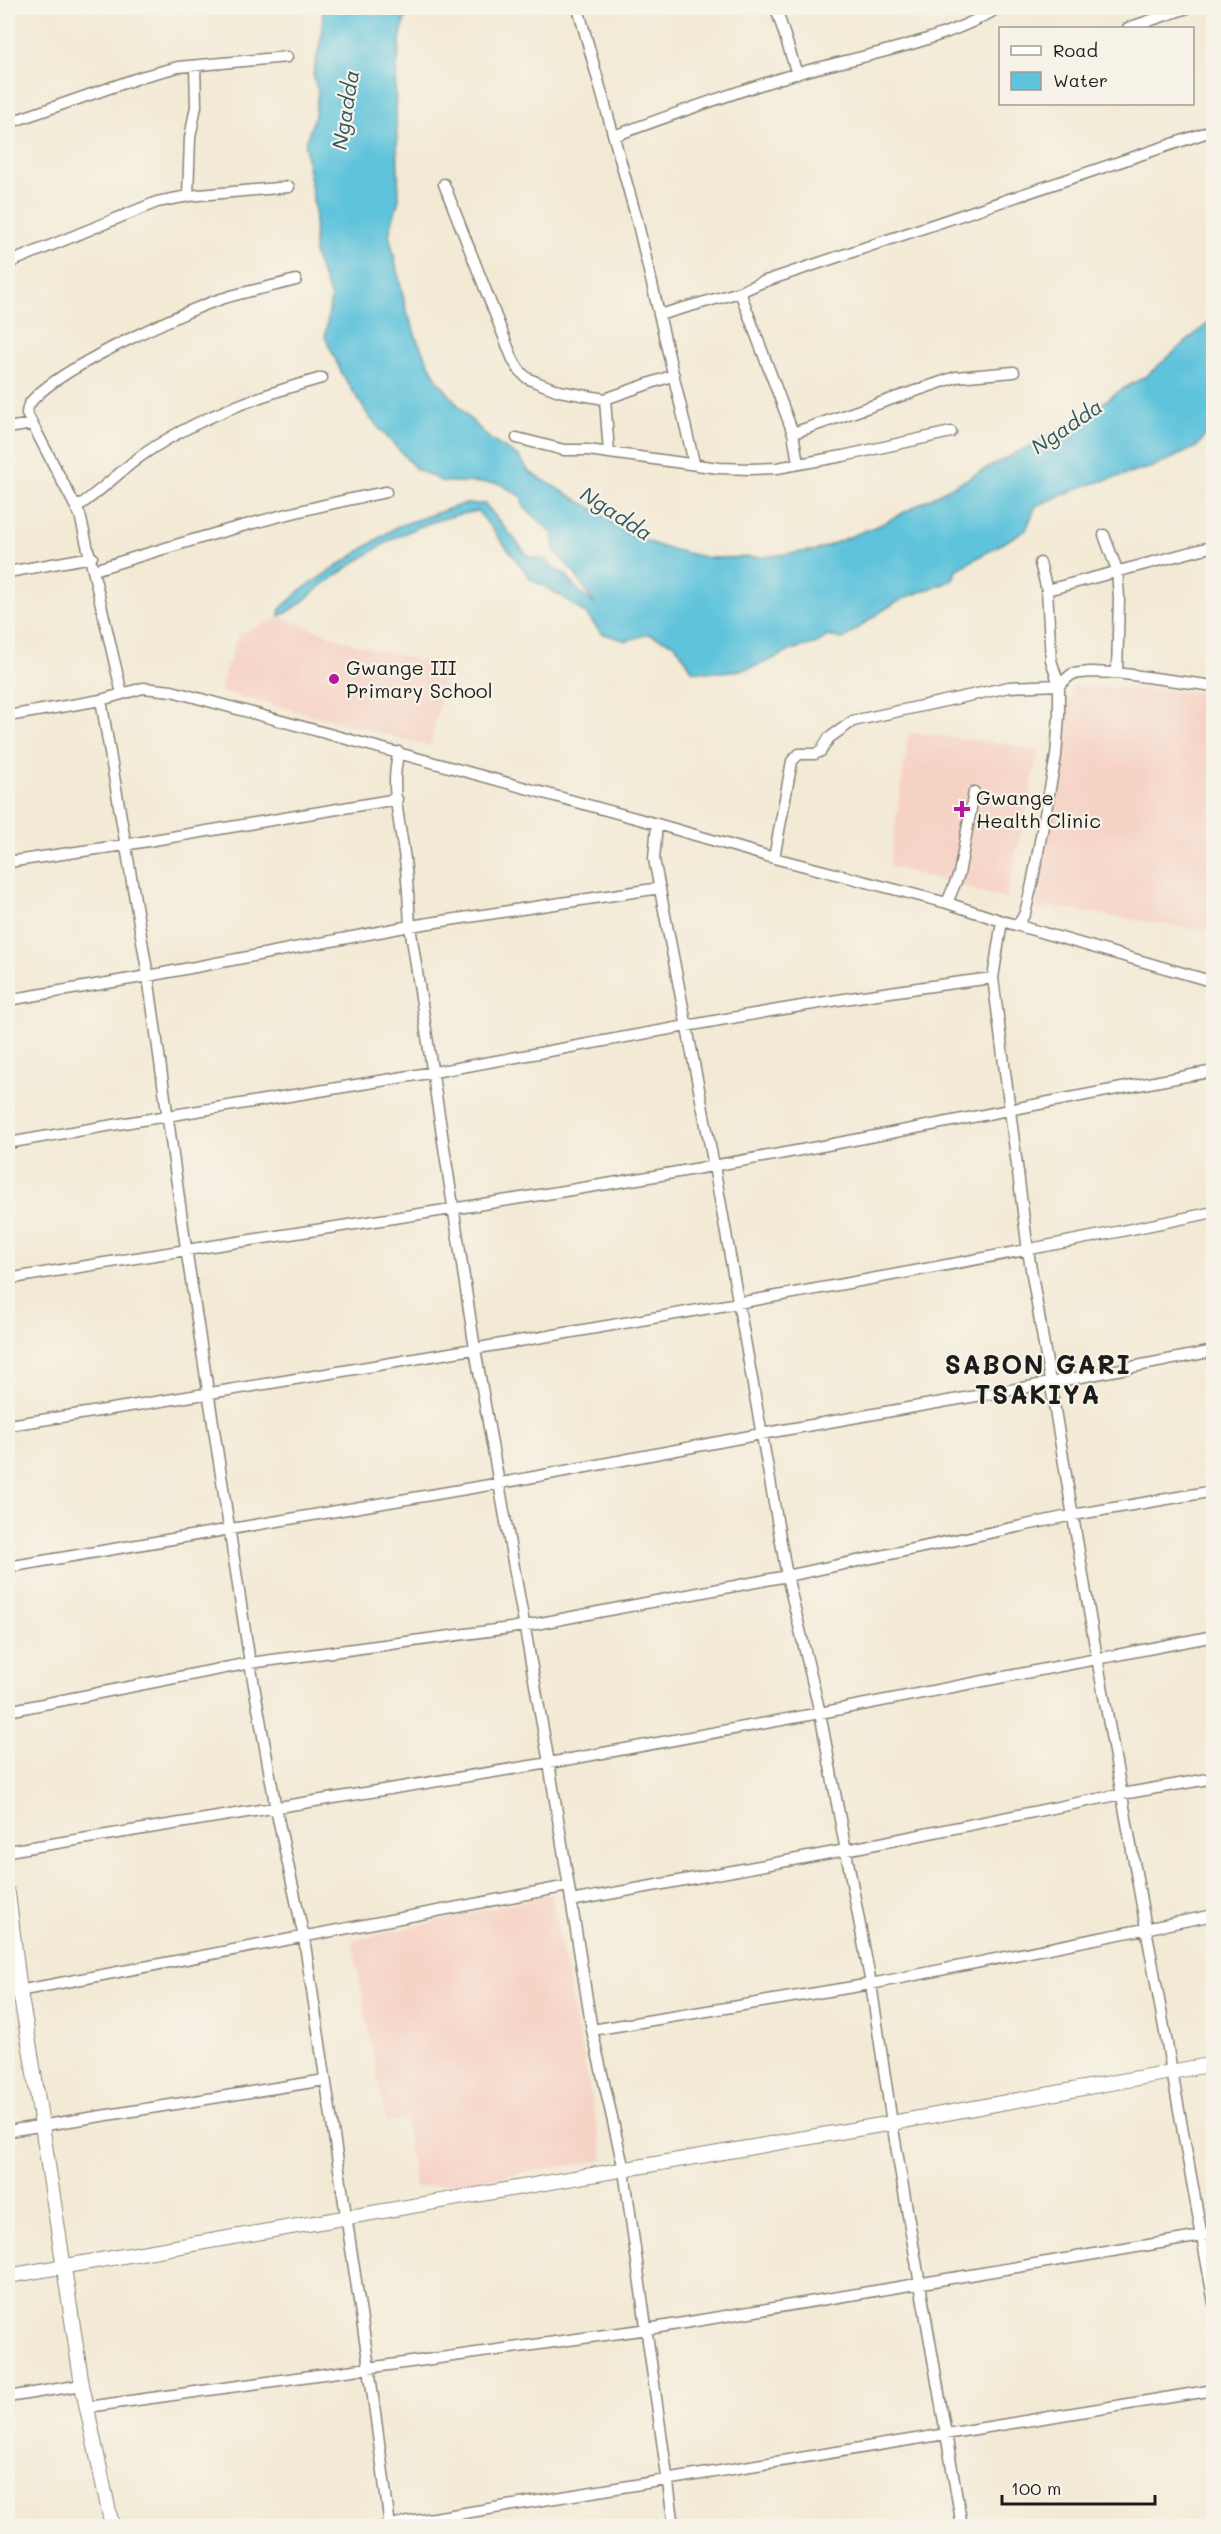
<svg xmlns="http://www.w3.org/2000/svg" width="1221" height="2534" viewBox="0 0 1221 2534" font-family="Mali,sans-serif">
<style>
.built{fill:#f6d2c5}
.water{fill:#5ec3db;stroke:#3d707c;stroke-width:1.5}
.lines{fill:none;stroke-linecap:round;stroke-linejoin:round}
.minor-casing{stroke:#888378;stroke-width:13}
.major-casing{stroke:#888378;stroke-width:16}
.minor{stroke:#fff;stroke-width:10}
.major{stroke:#fff;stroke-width:14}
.poi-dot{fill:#b5179e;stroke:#f7f3e8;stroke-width:2}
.labels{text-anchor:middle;stroke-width:4.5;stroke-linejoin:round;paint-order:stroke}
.poi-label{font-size:20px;fill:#1c1c1c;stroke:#f7f3e8;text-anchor:start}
.water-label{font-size:21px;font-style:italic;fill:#33565f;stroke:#f7f3e8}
.district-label{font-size:26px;font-weight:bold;letter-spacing:1.5px;fill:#1c1c1c;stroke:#f7f3e8}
</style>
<rect width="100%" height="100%" fill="#f7f3e8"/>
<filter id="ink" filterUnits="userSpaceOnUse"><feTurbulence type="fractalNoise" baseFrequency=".0167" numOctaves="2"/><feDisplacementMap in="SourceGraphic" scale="12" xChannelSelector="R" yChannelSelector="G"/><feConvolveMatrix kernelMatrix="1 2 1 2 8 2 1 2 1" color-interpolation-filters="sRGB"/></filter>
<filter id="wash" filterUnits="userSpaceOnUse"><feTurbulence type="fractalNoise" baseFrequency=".008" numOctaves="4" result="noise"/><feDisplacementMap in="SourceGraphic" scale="24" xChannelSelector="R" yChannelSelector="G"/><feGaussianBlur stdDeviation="1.35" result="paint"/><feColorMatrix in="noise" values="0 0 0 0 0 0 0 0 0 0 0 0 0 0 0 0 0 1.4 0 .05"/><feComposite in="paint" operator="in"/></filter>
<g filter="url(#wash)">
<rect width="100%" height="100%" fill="#f3ead5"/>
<path class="built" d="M281,617L357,645L448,667L430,746L219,691L238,634Z
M1072,686L1213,693V932L1046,906L1044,911L1035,908Z
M909,732L1008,744L1039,751L1006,899L889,866Z
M551,1894L604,2160L455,2184L415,2188L405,2120L386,2122L352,1941Z"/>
<path class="water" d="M323,8H407L400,40L395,87L399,199L389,234L406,309L418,342L438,381L468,417L491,440L519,457L529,472L597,511L624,532L662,547L708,558L764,557L817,550L882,524L1082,418L1118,392L1146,376L1213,319V424L1197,447L1153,467L1084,486L1036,506L1026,530L956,570L953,580C935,588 916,592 899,601C879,611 862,626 843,639L828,636C814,646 813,644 798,648C784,652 772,661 759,665C736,673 716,673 693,671L675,644L648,634L626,641L601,633L587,615L563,597L532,580L478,511C412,521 377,547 324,584C307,596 299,608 279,616L280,609L301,590L396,527L463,504H485L529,557L545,559L556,570L566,574L572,584L595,605L574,572L553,549L554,535L524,507L521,496L498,483L443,482L416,469L370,418L342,374L325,337L331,298L314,254L315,212L305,145L315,115L318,91L313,75L322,35Z"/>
</g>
<g filter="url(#ink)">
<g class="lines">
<g class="minor-casing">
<path id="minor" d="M578,8L637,220L694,463
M776,8L797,74
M1128,28L1187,8
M8,123L144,76L178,67L287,57
M614,136C674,114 734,92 795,74C860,56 941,43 998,8
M444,184L513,360L519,370L527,378L536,382L559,391L605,399L674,375
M188,196L190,138L196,106L195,66
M8,263L157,202L188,196L289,187
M740,292L793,433L798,463
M659,315L740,292L760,283L1214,130
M605,399L609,453
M8,428L32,424
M793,433L956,377L1014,372
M517,438L564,450H588L719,468L750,469L777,468L843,456L951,432
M77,507C100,492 119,472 141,456C195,418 259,395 322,378
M1104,535L1117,570L1119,598L1117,673
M94,570C191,540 287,511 386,492
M8,572L92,557
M1047,590L1214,546
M122,694L80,515L27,414C27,413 28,405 29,405C48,373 182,312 221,299C245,291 271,287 296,280
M101,700L148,976L186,1248L250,1663L276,1809L304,1938L369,2367L390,2526
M8,716L101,700L143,688L172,691L657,824
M399,752C388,789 403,832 406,869C408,888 409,907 410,926L475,1349L549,1763L592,2030L624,2170L674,2526
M974,792L959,874L947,903L1002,921L993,978L1028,1251L1097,1658L1214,2303
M774,858L657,824L654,859L714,1166L787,1576L820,1713L871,1984L892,2123L962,2526
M8,862L124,845L397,799
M947,903L774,858L792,761L799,754H815L821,751L829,738L853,721L1009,687L1059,685L1072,674L1090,672L1117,673L1214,686
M1002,921L1214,982
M1018,925L1025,913L1032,884L1056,756L1059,716V685L1051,660L1047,590L1040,563
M8,1000L148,976L410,926L660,888
M8,1143C149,1118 292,1096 434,1072C620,1039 805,1001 993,978
M8,1279C242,1239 478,1208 712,1166C880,1137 1046,1101 1214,1071
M8,1425C196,1397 384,1364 572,1332C787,1295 1001,1257 1214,1212
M8,1567L501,1483L761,1434L1050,1383L1214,1351
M8,1711L250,1663L525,1626L787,1576L1073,1515L1214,1491
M8,1851L549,1763L820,1713L1214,1636
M571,1901L846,1850L1122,1794L1214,1778
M8,1993L568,1886
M592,2030L871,1984L1214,1915
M8,2131L325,2080
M8,2397L82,2385
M87,2407L648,2329L1214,2234
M385,2526L1214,2390"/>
</g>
<g class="major-casing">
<path id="major" d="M8,1893L20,1992L31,2054L82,2385L112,2526
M8,2276L892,2123L1214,2064"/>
</g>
<use href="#minor" class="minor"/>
<use href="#major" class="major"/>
</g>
</g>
<g class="poi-dot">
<circle cx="334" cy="679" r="6"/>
<path d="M959 800h6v6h6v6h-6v6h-6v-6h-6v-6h6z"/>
</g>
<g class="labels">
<g class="poi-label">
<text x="346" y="675">Gwange III<tspan x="346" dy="23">Primary School</tspan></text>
<text x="976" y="805">Gwange<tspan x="976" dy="23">Health Clinic</tspan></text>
</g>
<g class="water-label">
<text transform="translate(346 110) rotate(-81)" y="7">Ngadda</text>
<text transform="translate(1067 427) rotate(-34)" y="7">Ngadda</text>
<text transform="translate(616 514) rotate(33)" y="7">Ngadda</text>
</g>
<g class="district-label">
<text x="1038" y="1374">SABON GARI<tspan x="1038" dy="30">TSAKIYA</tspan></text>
</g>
</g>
<rect width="1221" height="2534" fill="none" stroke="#f7f3e8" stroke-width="30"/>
<rect x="999" y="27" width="195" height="78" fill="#f7f3e8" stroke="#9f9d96" stroke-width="1.5"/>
<rect x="1011" y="46" width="30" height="9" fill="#ffffff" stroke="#9f9d96" stroke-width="1.5"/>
<text x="1053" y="57" font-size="18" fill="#1c1c1c">Road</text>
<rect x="1011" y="72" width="30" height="18" fill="#5ec3db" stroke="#9f9d96" stroke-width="1.5"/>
<text x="1053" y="87" font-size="18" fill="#1c1c1c">Water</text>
<path d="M1002 2495v9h153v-9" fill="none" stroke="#1c1c1c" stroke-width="3"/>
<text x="1011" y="2495" font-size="18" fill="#1c1c1c" stroke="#f7f3e8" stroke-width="4.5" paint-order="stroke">100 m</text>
</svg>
